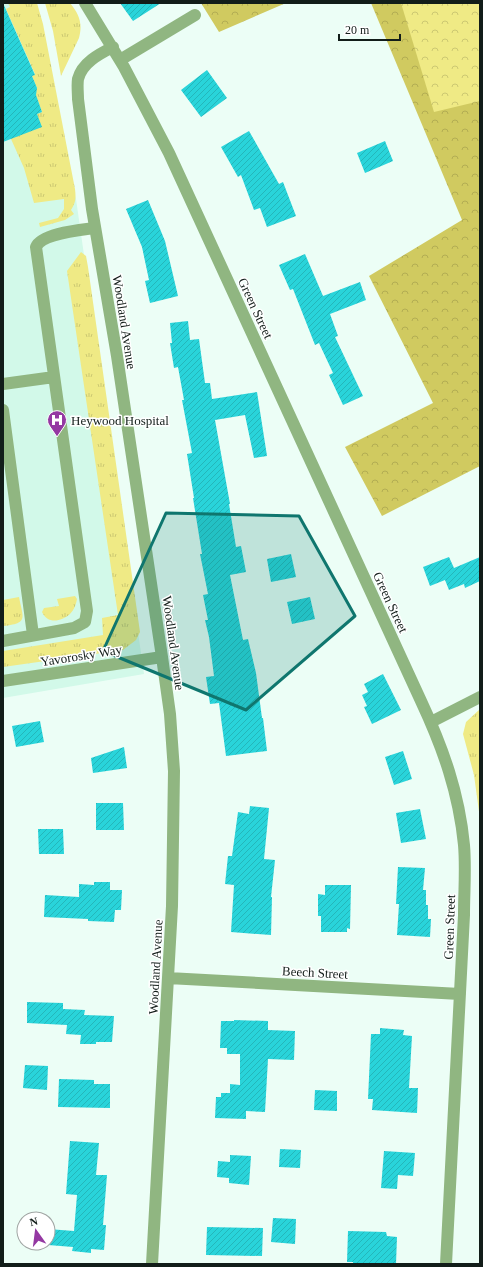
<svg xmlns="http://www.w3.org/2000/svg" width="483" height="1267" viewBox="0 0 483 1267" font-family="Georgia,serif">
<style>
.built{fill:#d2f9e9}
.grass{fill:url(#grass-tufts)}
.forest{fill:url(#forest-crowns)}
.park{fill:url(#park-crowns)}
.building{fill:url(#building-hatch)}
.lines{fill:none;stroke-linecap:round;stroke-linejoin:round}
.minor{stroke:#90b681;stroke-width:12}
.marked{fill:#0f766e;fill-opacity:0.2;stroke:#0f766e;stroke-width:3;stroke-linejoin:round}
.labels{text-anchor:middle;stroke-width:3;stroke-linejoin:round;paint-order:stroke}
.street-label{font-size:13px;fill:#121d19;stroke:#fff}
.poi-label{font-size:13px;fill:#121d19;stroke:#fff;text-anchor:start}
</style>
<defs>
<pattern id="grass-tufts" width="24" height="20" patternUnits="userSpaceOnUse"><rect width="24" height="20" fill="#efea85"/><path d="M3 7l-1-3M5 7V3M7 7l1-3M15 17l-1-3M17 17v-4M19 17l1-3" fill="none" stroke="#ccc872"/></pattern>
<pattern id="forest-crowns" width="20" height="18" patternUnits="userSpaceOnUse"><rect width="20" height="18" fill="#d0ca60"/><path d="M2 6a3 3 0 1 1 6 0M12 15a3 3 0 1 1 6 0" fill="none" stroke="#b2ad53"/></pattern>
<pattern id="park-crowns" width="20" height="18" patternUnits="userSpaceOnUse"><rect width="20" height="18" fill="#efea85"/><path d="M2 6a3 3 0 1 1 6 0M12 15a3 3 0 1 1 6 0" fill="none" stroke="#ccc872"/></pattern>
<pattern id="building-hatch" width="6" height="6" patternUnits="userSpaceOnUse"><rect width="6" height="6" fill="#29d4da"/><path d="M-1 1l2-2M0 6l6-6M5 7l2-2" fill="none" stroke="#24b6ba"/></pattern>
</defs>
<rect width="100%" height="100%" fill="#ecfef6"/>
<path class="built" d="M3,3H33L62,159L76,199L144,674L3,698Z"/>
<path class="grass" d="M8,3H37L43,24L75,189C76,198 76,202 71,210L74,214L65,220L40,227L39,223L58,218L64,209V199L34,203L24,168L11,139L37,114L42,112L35,93L37,88L32,76L35,74L6,9L10,7Z
M45,3H70C79,14 83,23 79,38L61,76L53,31Z
M81,252L86,256L88,267L140,632L136,640L123,650L3,667V651L103,635L102,618L118,615L67,271Z
M75,596L77,599C76,605 74,610 70,614C61,622 47,624 42,612L44,608L59,606L57,599Z
M19,597C23,618 29,623 3,626V600Z
M480,709V819L474,775L463,734L466,722Z"/>
<path class="forest" d="M201,3H286L219,32Z
M371,3H480V466L382,516L345,447L433,403L369,276L462,220Z"/>
<path class="park" d="M401,3H480V101L434,112Z"/>
<path class="building" d="M3,3L35,75L32,76L37,88L36,95L42,112L37,114L42,127L3,142Z
M120,3H161L133,21Z
M207,70L227,98L201,117L181,90Z
M249,131L279,184L283,182L296,216L267,227L260,208L254,210L241,175L238,177L221,147Z
M385,141L393,161L365,173L357,153Z
M148,200L165,241L178,296L150,303L145,281L149,280L142,247L126,209Z
M305,254L323,296L360,282L366,300L330,314L338,336L335,337L363,396L343,405L329,375L333,373L319,343L315,345L293,289L290,290L279,265Z
M188,321L190,340L199,339L205,383H210L212,399L257,392L267,456L254,458L245,415L215,420L230,504H229L236,547L241,546L246,572L230,575L243,640L248,639L256,673L262,718H263L267,751L226,756L219,703L210,704L206,677L214,676L209,637L205,620H208L203,595L208,594L200,554H202L193,498H194L187,454L192,453L182,400H184L178,367L174,368L170,343H172L170,323Z
M291,554L296,577L271,582L267,559Z
M449,557L454,568L480,557V581L465,588L464,584L449,590L445,580L430,586L423,567Z
M310,597L315,619L292,624L287,602Z
M383,674L401,710L372,724L364,707L367,706L362,695L368,692L364,684Z
M40,721L44,742L16,747L12,726Z
M124,747L127,768L93,773L91,758Z
M403,751L412,779L394,785L385,757Z
M96,803H123L124,830H96Z
M250,806L269,808L264,859L275,860L271,897H272L271,935L231,932L234,885L225,884L228,856H232L238,812L249,814Z
M420,809L426,839L401,843L396,813Z
M38,829H63L64,854H39Z
M398,867L425,868L423,890H426V905H428V919H431L430,937L397,935L399,904H396Z
M94,882H110V890H122L121,910H115L114,922L88,921V919L44,917L45,895L79,897V884L94,885Z
M325,885H351L350,929L347,928V932H321V916H318V894L325,895Z
M27,1002L63,1003V1009L85,1010L84,1015L114,1016L112,1042H96V1044H80L81,1035L66,1034L67,1025L27,1023Z
M234,1020L268,1021V1030L295,1031L294,1060L268,1059L265,1112L246,1111V1119L215,1118L216,1097H221V1093H230V1084L240,1085V1054H227V1048H220L221,1021H234Z
M380,1028L404,1030L403,1035L412,1036L409,1088H418L417,1113L372,1110L373,1099H368L371,1034H380Z
M25,1065L48,1066L47,1090L23,1088Z
M59,1079L94,1080V1084H110V1108L58,1107Z
M315,1090L337,1091V1111L314,1110Z
M70,1141L99,1143L96,1175H107L103,1225H106L104,1250L91,1249V1253L72,1251L73,1247L48,1245V1229L74,1231L77,1195L66,1194Z
M280,1149L301,1150L300,1168L279,1167Z
M384,1151L415,1153L413,1176L398,1175L397,1189L381,1188Z
M230,1155L251,1156L249,1185L229,1183V1178L217,1177L218,1161L230,1162Z
M273,1218L296,1219L295,1244L271,1242Z
M207,1227L263,1228L262,1256L206,1255Z
M348,1231L386,1232L387,1236L397,1237L396,1264H353V1262H347Z"/>
<g class="lines">
<path class="minor" d="M85,3L124,67L169,153L421,701C443,748 459,793 464,845C466,868 464,892 464,915L446,1264
M113,47C99,54 82,63 78,79C77,85 78,93 78,99L92,209L117,356L162,657L170,714L174,771L172,906L152,1264
M120,60L195,15
M3,384L54,377
M3,410L33,635
M3,641L74,628L85,622L87,611L36,247C42,233 81,230 95,228
M3,681L162,657
M431,722L480,697
M168,978L460,994"/>
</g>
<path class="marked" d="M166,513L299,516L355,616L246,710L103,651Z"/>
<defs>
<g id="hospital-pin" transform="scale(1)"><path d="M0 17L-7.5 6A9.5 9.5 0 1 1 7.5 6Z" fill="#9438a2" stroke="#fff"/><path d="M-5-5h3v3.5h4V-5h3V5h-3V1.5h-4V5h-3Z" fill="#fff"/></g>
</defs>
<g fill-rule="evenodd">
<use href="#hospital-pin" x="57" y="420"/>
</g>
<g class="labels">
<g class="street-label">
<text transform="translate(256 308) rotate(65)" y="5">Green Street</text>
<text transform="translate(125 322) rotate(81)" y="5">Woodland Avenue</text>
<text transform="translate(391 602) rotate(65)" y="5">Green Street</text>
<text transform="translate(174 643) rotate(82)" y="5">Woodland Avenue</text>
<text transform="translate(81 655) rotate(-9)" y="5">Yavorosky Way</text>
<text transform="translate(449 927) rotate(-88)" y="5">Green Street</text>
<text transform="translate(155 967) rotate(-87)" y="5">Woodland Avenue</text>
<text transform="translate(315 972) rotate(3)" y="5">Beech Street</text>
</g>
<g class="poi-label">
<text x="71" y="425">Heywood Hospital</text>
</g>
</g>
<rect width="483" height="1267" fill="none" stroke="#121d19" stroke-width="8"/>
<g transform="translate(36 1231) rotate(346)"><circle r="19" fill="#ffffff" stroke="#a0a5a3"/>
<path d="M0-3L7 15L0 10L-7 15Z" fill="#9438a2"/>
<text y="-6" font-size="11" font-weight="bold" text-anchor="middle" fill="#121d19">N</text>
</g>
<path d="M339 34v6h61v-6" fill="none" stroke="#121d19" stroke-width="2"/>
<text x="345" y="34" font-size="12" fill="#121d19" stroke="#ffffff" stroke-width="3" paint-order="stroke">20 m</text>
</svg>
